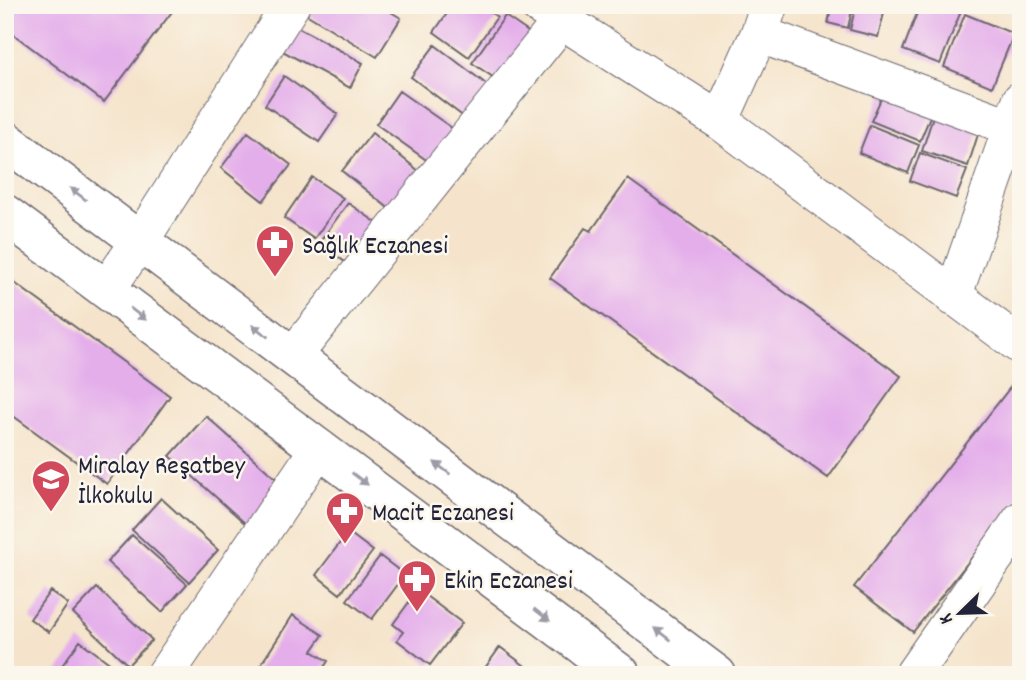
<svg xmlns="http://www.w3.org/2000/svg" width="1026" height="680" viewBox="0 0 1026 680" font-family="Dekko,sans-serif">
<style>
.building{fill:#e4aeeb}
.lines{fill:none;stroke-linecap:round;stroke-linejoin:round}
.street-casing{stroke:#6c666d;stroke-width:39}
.secondary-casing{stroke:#6c666d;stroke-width:41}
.street{stroke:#fff;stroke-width:37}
.secondary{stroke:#fff;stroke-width:38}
.oneway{fill:#9c9ca7}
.labels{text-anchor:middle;stroke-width:5;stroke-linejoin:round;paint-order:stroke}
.poi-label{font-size:26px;fill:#22223b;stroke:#fbf7ec;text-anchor:start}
</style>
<rect width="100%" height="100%" fill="#fbf7ec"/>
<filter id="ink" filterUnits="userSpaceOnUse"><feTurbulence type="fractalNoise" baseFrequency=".0143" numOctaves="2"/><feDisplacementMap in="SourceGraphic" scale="14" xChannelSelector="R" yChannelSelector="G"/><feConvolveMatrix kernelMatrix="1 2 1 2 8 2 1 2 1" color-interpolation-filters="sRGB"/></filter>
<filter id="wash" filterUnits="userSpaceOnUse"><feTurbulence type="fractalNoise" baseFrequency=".00686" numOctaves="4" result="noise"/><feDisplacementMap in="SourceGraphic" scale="28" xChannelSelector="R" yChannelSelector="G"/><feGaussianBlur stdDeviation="1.57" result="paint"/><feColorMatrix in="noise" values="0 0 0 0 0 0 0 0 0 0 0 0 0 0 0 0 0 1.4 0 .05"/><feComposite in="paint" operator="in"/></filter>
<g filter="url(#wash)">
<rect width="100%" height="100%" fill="#f5e4cb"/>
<g id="blocks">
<path class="building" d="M5,5H177L104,102L5,28Z
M305,5H379L401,18L377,57L301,11Z
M453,5H480L497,17L469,57L434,32Z
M832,5H853L848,28L828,23Z
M856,5H886L878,37L850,30Z
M920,5H946L961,11L940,64L903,50Z
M965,14L1014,34L992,87L944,67Z
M505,16L537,38L505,85L472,63Z
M292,24L363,63L350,88L279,49Z
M435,45L499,94L476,126L411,77Z
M284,76L338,114L319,142L265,105Z
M399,91L462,135L439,169L376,124Z
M884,92L932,112L920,141L871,121Z
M935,110L981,125L968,166L922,151Z
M870,125L919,145L908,173L859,153Z
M248,132L291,165L263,201L221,168Z
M372,133L431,181L401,218L342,171Z
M920,153L967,170L956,198L910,181Z
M312,177L343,198L314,239L284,218Z
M628,179L901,376L828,478L550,278L585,228L591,231Z
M348,203L386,229L356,270L319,243Z
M5,276L170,396L107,484L5,410Z
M1016,380L1021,384V495L913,632L854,587Z
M206,416L282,484L247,525L170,456Z
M161,498L218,550L189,582L132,530Z
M348,532L373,551L340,594L316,575Z
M132,535L187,584L162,612L107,562Z
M380,556L405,575L372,619L347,600Z
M97,588L152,640L128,665L73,613Z
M418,590L462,623L430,665L397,640L403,632L393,624Z
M50,591L68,604L49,632L30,619Z
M293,615L323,635L312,651L328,661L319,675H254Z
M80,641L120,671L117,675H63L58,671Z
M500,647L537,675H480Z"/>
</g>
</g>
<g filter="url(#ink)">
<use href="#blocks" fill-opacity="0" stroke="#6c666d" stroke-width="2"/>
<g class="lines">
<g class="street-casing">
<path id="street" d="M538,5L720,121L1021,346
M759,34L1011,127
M720,121L759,34L769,5
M106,290L140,241L291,5
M953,297L1021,100
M293,356L562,20
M165,675L319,448
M913,675L1021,520"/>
</g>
<g class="secondary-casing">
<path id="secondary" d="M5,140L717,675
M5,214L622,675"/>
</g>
<use href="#street" class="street"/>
<use href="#secondary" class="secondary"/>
</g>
<defs><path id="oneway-solid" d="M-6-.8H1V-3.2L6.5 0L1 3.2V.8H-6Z" transform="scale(1.75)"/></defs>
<g class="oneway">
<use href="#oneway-solid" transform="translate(78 194) rotate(-143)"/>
<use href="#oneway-solid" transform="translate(138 314) rotate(37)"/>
<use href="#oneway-solid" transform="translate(260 331) rotate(-143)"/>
<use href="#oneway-solid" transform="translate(442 468) rotate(-143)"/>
<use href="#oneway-solid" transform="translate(360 479) rotate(37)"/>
<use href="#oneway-solid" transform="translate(542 615) rotate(37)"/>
<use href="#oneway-solid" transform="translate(663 634) rotate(-143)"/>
</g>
</g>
<defs>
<g id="pharmacy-pin" transform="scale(2.0125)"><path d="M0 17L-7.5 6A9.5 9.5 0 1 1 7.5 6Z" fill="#d1495b" stroke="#fbf7ec"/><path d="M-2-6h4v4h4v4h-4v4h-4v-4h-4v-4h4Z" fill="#fff"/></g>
<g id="school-pin" transform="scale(2.0125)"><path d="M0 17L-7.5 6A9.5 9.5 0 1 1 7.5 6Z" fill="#d1495b" stroke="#fbf7ec"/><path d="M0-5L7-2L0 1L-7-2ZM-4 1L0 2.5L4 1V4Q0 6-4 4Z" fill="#fff"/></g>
</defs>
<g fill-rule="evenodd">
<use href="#pharmacy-pin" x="275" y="244"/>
<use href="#school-pin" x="51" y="479"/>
<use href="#pharmacy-pin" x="345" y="511"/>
<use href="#pharmacy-pin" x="417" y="579"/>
</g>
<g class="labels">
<g class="poi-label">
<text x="302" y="253">Sağlık Eczanesi</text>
<text x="78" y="473">Miralay Reşatbey<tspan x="78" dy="30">İlkokulu</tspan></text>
<text x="372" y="520">Macit Eczanesi</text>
<text x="444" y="588">Ekin Eczanesi</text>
</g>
</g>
<rect width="1026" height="680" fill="none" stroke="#fbf7ec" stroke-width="28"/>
<g transform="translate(960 613) rotate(247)" stroke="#fbf7ec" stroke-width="5" paint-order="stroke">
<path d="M0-5L12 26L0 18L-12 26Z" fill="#22223b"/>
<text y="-10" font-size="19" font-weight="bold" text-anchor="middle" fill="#22223b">K</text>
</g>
</svg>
